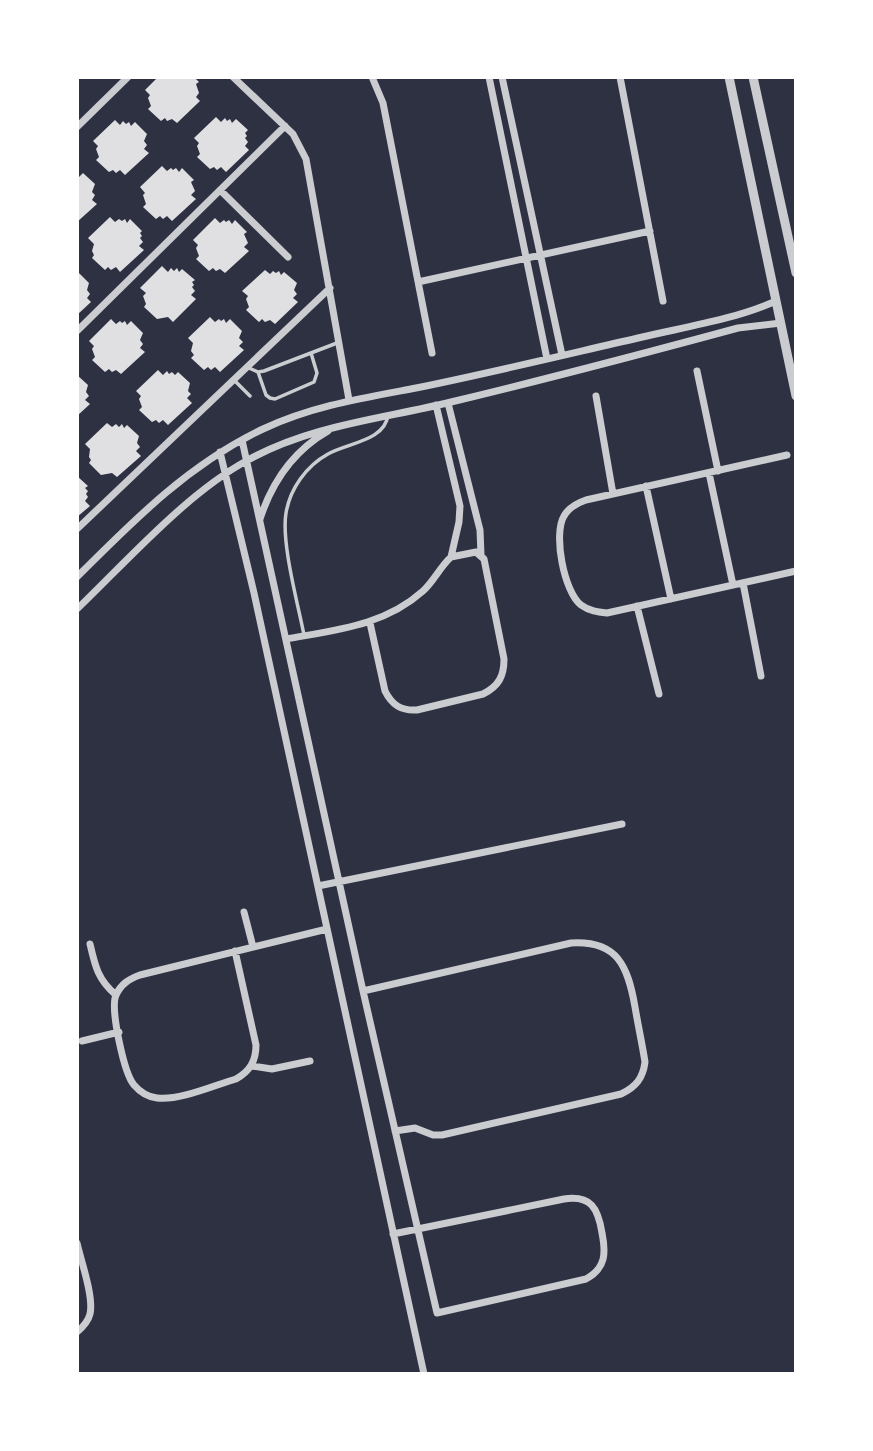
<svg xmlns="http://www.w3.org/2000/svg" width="873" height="1451" viewBox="0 0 873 1451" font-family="Inter,sans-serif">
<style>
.building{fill:#e0e0e3}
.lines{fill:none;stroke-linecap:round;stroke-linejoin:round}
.service{stroke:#caccd0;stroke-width:3.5}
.minor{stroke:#caccd0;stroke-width:7}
.tertiary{stroke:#caccd0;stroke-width:9}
</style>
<rect width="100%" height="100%" fill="#2d3142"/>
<path class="building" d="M158,77H194L199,82L196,84L199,93L196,97L200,101L177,123L172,119L167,121L165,118L161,121L148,109L151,106L148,98L150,95L145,90Z
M216,117L221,122L225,118L227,121L230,119L232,123L236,119L248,130L245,133L247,136L245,138L248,142L245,146L249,150L226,172L221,167L217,170L214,167L210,169L197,157L200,154L197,146L199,143L194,138Z
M115,120L120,125L123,121L126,124L129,122L131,126L135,122L147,134L144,141L147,145L144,149L149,153L125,175L120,170L116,173L113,170L109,172L96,160L99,157L96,149L98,146L93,141Z
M162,166L167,171L171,168L173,170L176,168L179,172L182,168L194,180L191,182L195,191L191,195L196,199L172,221L167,216L163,219L160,216L156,219L143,207L146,204L143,195L145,193L140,187Z
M77,173L79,177L83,173L95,184L92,192L95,195L92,200L97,204L77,222Z
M110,217L115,222L119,219L122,221L125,219L127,223L130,219L142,231L140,233L142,236L140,238L143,242L139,246L144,250L120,272L116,267L111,270L108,267L105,270L92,258L94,255L92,251L94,244L88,238Z
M215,218L220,223L224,220L226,222L229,220L232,224L235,220L247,232L244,234L248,243L244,247L249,251L225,273L220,269L216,271L213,268L209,271L196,259L199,256L196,248L198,245L193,240Z
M162,266L168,272L171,268L174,271L177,268L179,272L182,269L195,280L192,282L194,285L192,287L195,291L191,295L196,299L173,322L168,317L157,319L144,307L146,304L143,296L146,293L140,288Z
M265,270L270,274L273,271L276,273L279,271L281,275L284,272L297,283L294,290L297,294L293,298L298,302L275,324L270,320L265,322L262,319L259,322L246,310L249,307L246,299L248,296L242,291Z
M77,271L89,283L87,290L90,294L87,298L91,302L77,315Z
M210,317L215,322L219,319L221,321L224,319L226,323L230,319L242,331L239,338L243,342L239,346L244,350L220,372L215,367L211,370L208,367L204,370L191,358L194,355L191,351L193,343L188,338Z
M111,319L116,324L120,321L122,323L125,321L127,325L131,321L143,333L140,340L143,344L140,348L145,352L121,374L116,370L112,372L109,369L105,372L92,360L95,357L92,349L94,346L89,341Z
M158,370L163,375L167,371L169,374L172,372L175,375L178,372L190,383L188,391L191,394L187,398L192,403L168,425L163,420L159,423L156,420L152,422L139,410L142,407L139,399L141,396L136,391Z
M77,375L88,385L86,392L89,396L85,400L90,404L77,416Z
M107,423L112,427L116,424L119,427L122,424L124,428L127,425L139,436L137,443L140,447L136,451L141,456L117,477L112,473L101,475L89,463L91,460L89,457L90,449L85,444Z
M77,476L88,486L85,488L88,491L86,494L88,497L85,501L90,506L77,517Z"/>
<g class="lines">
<path class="service" d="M249,368L258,372L264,371L337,343
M258,372L266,395L270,398L275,399L314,382L317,373L311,353
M235,381L250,396
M304,635C298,604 281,543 286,513C290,489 306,466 328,454C347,443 385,441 388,415"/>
<path class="minor" d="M233,77L293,134L306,159L349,400
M372,77L383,103L432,353
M489,77L547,359
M502,77L562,355
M620,77L663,301
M77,127L128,77
M220,190L288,257
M418,282L650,231
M77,331L285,126
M697,371L718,471
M596,396L613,494
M448,403L480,530L481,555
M436,405L460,506L459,522L451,557
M242,440L363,991L437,1313L586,1279C606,1268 606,1253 602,1233C598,1208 591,1195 564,1199L393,1234
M220,452L254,593L424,1374
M787,455L586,500C577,503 569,507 564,516C553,534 564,592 581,605C589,611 598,612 607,613L796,571
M709,473L733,585
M646,486L671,599
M260,519C272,482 293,451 328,431
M77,529L330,288
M77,577C134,520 189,464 263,429C312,406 363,398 416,388C490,373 564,355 638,338C684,327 733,320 776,301
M743,583L761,676
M637,606L659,694
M77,609C128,560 187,493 248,460C311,425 382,419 451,402C547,379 642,354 738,328L781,323
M286,639C335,630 384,626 423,591C434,581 440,567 451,557L476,552L484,559L504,659C504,676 499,686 483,694L417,710C401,711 392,705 385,691L370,623
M318,886L622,824
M244,912L253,947
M90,944C95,966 98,980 116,995
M235,951L256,1045C256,1061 250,1071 236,1079C215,1085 179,1101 157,1098C148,1097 140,1092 134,1085C124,1073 110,1009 116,995C121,984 129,979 140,975L327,929
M363,991L571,943C618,940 628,967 635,1007C638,1025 642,1043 645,1062C643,1078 636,1087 621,1094L442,1135H433L415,1128L395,1131
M82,1041L119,1032
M252,1066L272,1069L310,1061
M77,1243C81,1261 94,1297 90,1314C88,1322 83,1327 77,1332"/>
<path class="tertiary" d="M729,77L796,396
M753,77L796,273"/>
</g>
<rect width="873" height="1451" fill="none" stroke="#ffffff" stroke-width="158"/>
</svg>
